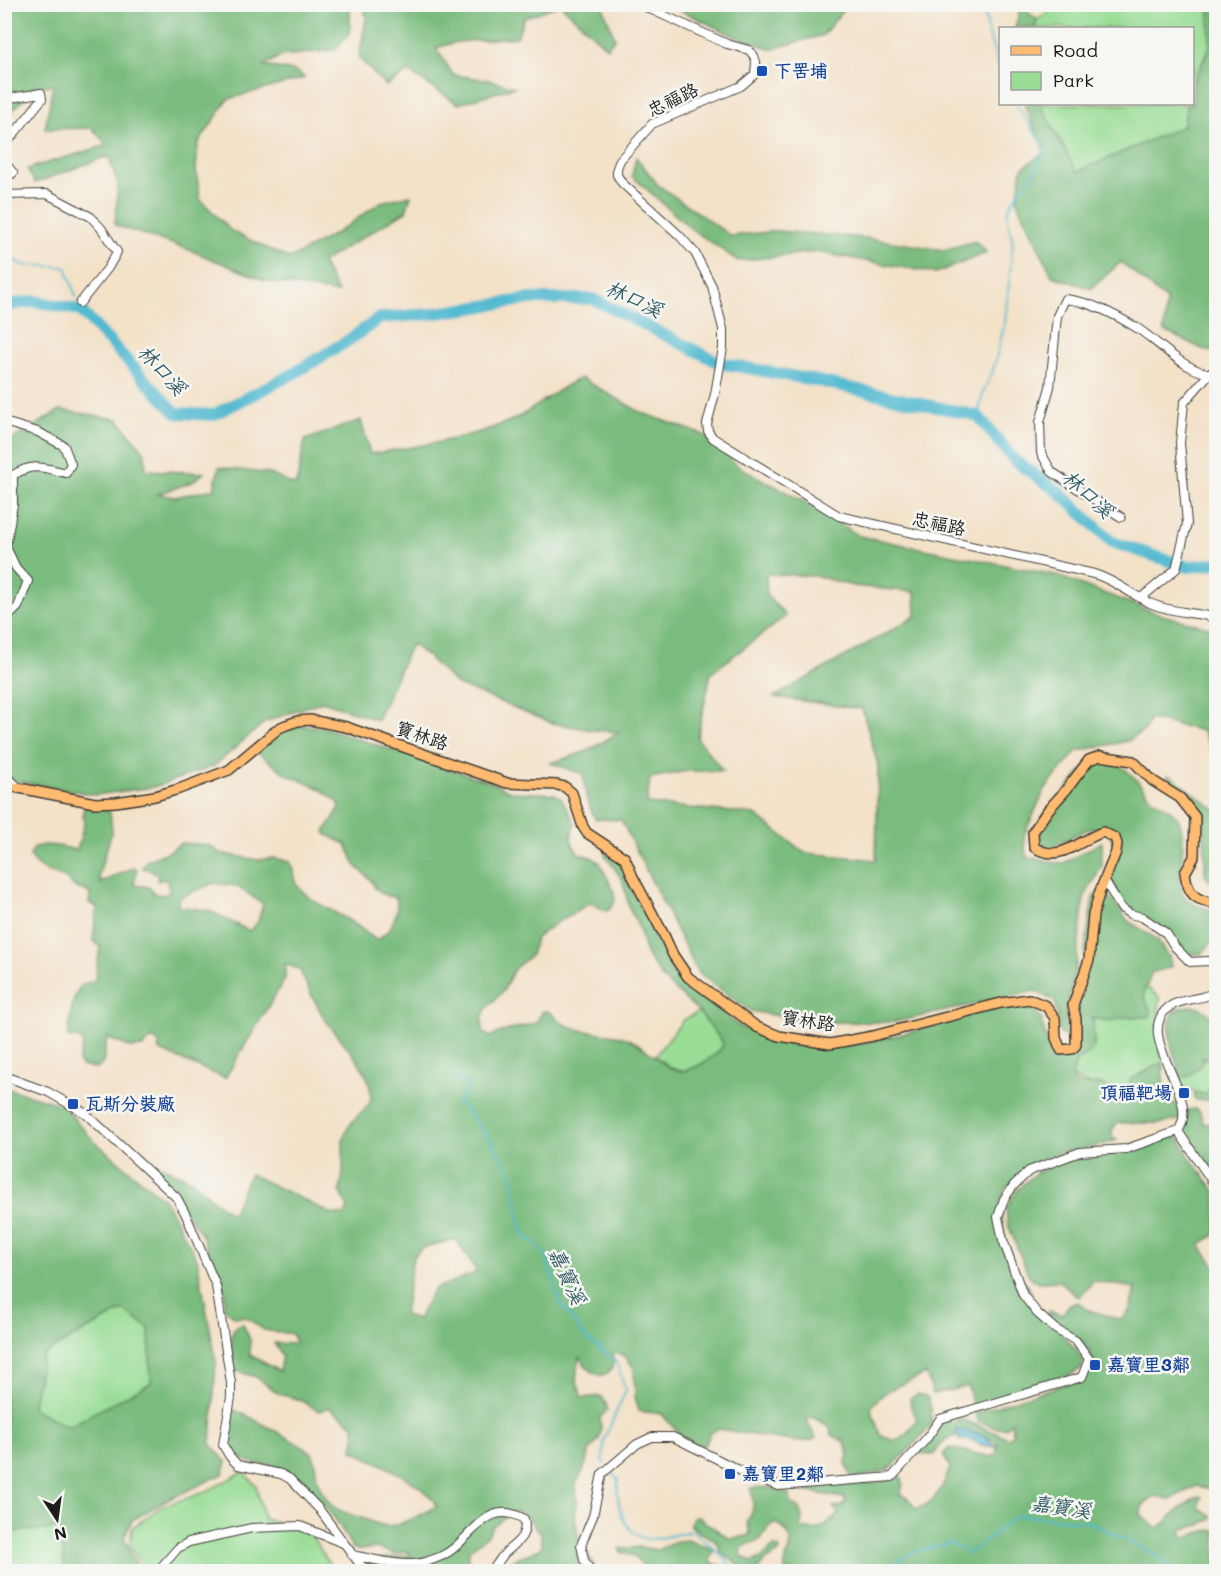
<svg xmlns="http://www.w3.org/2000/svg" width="1221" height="1576" viewBox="0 0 1221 1576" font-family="Mali,'LXGW WenKai TC',sans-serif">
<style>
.green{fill:#99dd95;stroke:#5a7c58;stroke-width:1.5}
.forest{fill:#7abc7e;stroke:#4b6c4d;stroke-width:1.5;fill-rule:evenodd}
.water{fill:#53bad0;stroke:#386b76;stroke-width:1.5}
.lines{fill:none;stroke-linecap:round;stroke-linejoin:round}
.stream{stroke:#53bad0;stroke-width:2}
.river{stroke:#53bad0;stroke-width:12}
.minor-casing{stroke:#3c3a36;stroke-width:10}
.major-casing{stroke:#3c3a36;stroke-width:12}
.minor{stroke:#fff;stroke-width:8}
.major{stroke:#febb71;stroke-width:9}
.transit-dot{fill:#1a4fb4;stroke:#f6f6f2;stroke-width:2}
.labels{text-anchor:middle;stroke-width:5;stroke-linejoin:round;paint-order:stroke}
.transit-label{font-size:18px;font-weight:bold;fill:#164399;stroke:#f6f6f2;text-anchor:start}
.street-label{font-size:18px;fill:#1c1c1c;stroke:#f6f6f2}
.water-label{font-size:20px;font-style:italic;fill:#325b64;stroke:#f6f6f2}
</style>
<rect width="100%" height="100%" fill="#f6f6f2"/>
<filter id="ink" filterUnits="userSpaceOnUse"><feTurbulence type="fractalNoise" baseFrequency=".0167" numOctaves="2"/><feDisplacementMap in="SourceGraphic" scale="12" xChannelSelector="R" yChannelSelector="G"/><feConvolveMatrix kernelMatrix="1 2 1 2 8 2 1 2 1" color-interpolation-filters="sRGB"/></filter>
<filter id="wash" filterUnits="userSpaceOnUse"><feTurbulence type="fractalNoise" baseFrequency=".008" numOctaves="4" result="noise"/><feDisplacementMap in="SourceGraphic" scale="24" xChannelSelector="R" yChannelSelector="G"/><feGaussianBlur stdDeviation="1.35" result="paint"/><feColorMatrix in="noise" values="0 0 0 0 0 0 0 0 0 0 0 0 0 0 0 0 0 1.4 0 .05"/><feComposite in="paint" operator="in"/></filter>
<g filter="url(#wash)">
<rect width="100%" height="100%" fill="#f3e1c8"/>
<path class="green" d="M1057,5H1209L1210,46L1193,83L1192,28H1034L1037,20Z
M1040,104H1187L1183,126L1077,172Z
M1135,977L1160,998C1155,1025 1157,1042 1165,1069L1114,1098L1069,1075L1087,1041L1100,1002Z
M699,1012L722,1041L723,1046C715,1057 689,1076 674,1069C667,1066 661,1060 655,1056L683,1020Z
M1180,1056L1216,1061V1093L1207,1095L1180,1087Z
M123,1310L149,1328L151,1383L68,1427L32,1408L43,1354Z
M243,1472L256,1485L264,1519L307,1529L334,1571H145L130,1545L132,1528L161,1507L205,1492Z
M59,1528L65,1566C47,1576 24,1570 5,1566V1535L10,1531Z"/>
<path class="forest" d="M5,5H350V33L335,50L281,56L263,66L295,71L305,78L228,99L198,144L196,169L200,199L231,231L290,259L338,232L381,202L411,195L406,211L322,262L338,293L266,281L187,249L115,225L118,184L108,156L35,183L27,169L107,145L92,128L45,129L53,85L34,87L5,119Z
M364,5V4L559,5L524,18L517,37L457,42L436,48L453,75L489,80L514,87L458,104L409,72L386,86L359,58L366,19Z
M561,5H602L615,38L607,48Z
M669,5L847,4V5L823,35L772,49L734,36Z
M1209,5H1216V352L1207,351L1164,331L1166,300L1121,262L1091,289L1052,276L1017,201L1022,168L1045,152L1024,104H1040L1077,172L1183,126L1187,104H1192L1193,83L1210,46Z
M1021,6L1037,20L1034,28H1015Z
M636,157L658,185L731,236L777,231L866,238L944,250L975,241L987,253L936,273L815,252L738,261L690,228L632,176Z
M581,378L640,412L704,435L739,467L821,511L859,536L1055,575L1162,615L1215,629L1210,645L1216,658V762L1203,731L1150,719L1145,730L1128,741L1077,751L1045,789L1024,835L1026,857L1062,864L1102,842V866L1084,898L1076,967L1066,1009L1067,1038L1060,1033L1055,1001L1035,991L895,1022H812L751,1011L698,973L621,820L595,819L587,800L583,774L551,763L588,751L619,732L593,730L552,723L456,684L429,658L411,644L377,720L323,701L265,722L214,766L154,787L96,795L5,779L4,441L9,442L60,410L118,419L145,453L146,470L204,473L192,482L158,494L175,497L214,489L219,467L270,474L296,486L305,440L361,420L370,454C416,447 482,437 522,415C543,403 559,387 581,378ZM766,574L817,576L853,586L915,592L916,616L774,697L862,709L878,765L876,860L805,853L754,814L647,804L650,778L686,771H723L697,738L711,673L786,616L767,596Z
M297,725L322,727L490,782L512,792L555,794L562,799L573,819L575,824L571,837L573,845L578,853L593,858L600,863L614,892L615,901L609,910L605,911L592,903L588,904L556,923L536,938L531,955L514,969L503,991L486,1009L482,1018L483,1032L490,1037L498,1033L536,1023L543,1011H547C554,1015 559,1022 566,1025C586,1036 613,1030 633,1041C647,1048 665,1069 680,1071C693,1072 716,1056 723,1046L722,1041L699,1012L663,979L650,960L645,951L639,928L630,910L622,879L605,855V850L613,854L627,871L632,889L643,912L652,923L659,945L676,974L683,982L739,1026L755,1032L768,1041L797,1044L806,1048L858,1044L911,1032L967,1014L1011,1005L1025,1004L1033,1008L1041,1018L1047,1044L1053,1056C1064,1059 1072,1056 1076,1045L1078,999L1086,972L1085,951L1093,897L1098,892H1104L1113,900L1128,921L1158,940L1162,948L1169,956L1171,967L1151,973C1150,980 1145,988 1144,994C1144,1001 1151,1007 1151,1014L1149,1017H1126L1110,1021L1092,1018C1095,1040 1100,1052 1076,1061L1072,1075L1074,1081L1083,1085L1102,1084L1111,1089L1129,1086L1131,1079L1162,1063L1165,1101L1168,1104L1177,1103L1182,1119L1163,1123H1118C1113,1128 1110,1131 1113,1139L1117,1140L1095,1147L1062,1152L1040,1160L1006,1188L1000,1201L1005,1242L1018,1274L1029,1287L1034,1305L1040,1318L1045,1315L1079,1353L1083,1361L1082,1368L1061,1379L975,1406L972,1404L968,1386L933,1394L926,1374C908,1382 880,1390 871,1408L880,1434L893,1441C905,1438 911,1429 917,1419L911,1407L910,1399L917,1394L926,1396C932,1405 932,1415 931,1426L893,1466L884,1471L855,1478L851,1476C847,1469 844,1462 848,1455L845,1442L832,1435L829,1426L812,1417L807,1418L809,1426L816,1438L812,1440L797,1442L718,1429L710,1433L707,1442L703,1446C683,1443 674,1428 662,1414L639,1411L635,1397L634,1368L625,1356L616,1353L613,1355C615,1372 603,1382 589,1369C585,1366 583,1361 579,1357L576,1379L582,1398L601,1396L606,1403L607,1411L600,1417L601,1430L599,1439L590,1450L584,1469L576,1484L577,1502L575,1517L578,1535L597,1571H499L517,1558L538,1550L542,1546L541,1533L525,1515L516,1511L511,1512L492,1527L488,1535L469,1550V1571H399L379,1564V1559L405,1556L409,1555V1551L395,1554L377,1548L357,1550L352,1548C344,1531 332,1513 318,1499C313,1495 308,1492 303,1488C299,1484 296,1477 292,1474C269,1457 231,1475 229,1432C229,1424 229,1417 234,1410C261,1421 286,1437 311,1452C318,1460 314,1473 318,1483C329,1508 337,1511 362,1518C371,1521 379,1526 389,1526C401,1525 425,1513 436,1507C432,1486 374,1461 356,1452L352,1449L355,1440L354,1426C351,1423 331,1408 329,1408C325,1408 322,1410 319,1411L298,1399L279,1394L256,1377L232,1370C233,1353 226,1339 237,1325L243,1324L250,1340V1355L279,1371L282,1356L274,1343L295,1344L293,1334L264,1330L246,1317H235L224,1308L225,1295L219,1271L211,1258L201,1233L155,1171L157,1166H161L189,1179L200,1187L213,1200L232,1214L250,1174L332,1214L345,1215L348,1207L340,1191L343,1172V1142L345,1133L352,1122L370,1103C377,1074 343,1044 328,1023C316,1007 308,987 299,969L285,964V979L225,1078L160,1051L158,1049L160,1044L152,1038L143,1047L132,1048L107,1038L103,1063L98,1068L83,1067L78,1062L83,1045L81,1039L68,1037C70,1025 71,993 82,985C85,983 91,983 95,980L100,947L93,940L97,907L89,903L90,894C86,889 83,891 77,888C72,886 71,882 66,879C54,873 34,870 30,855L35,847L45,845L58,846L77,850L84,824L83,811L86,806L103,807L110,812L112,831L99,874L100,883L134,867L137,869L134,885L149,887L155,894L163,895L170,892L166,879L157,881L158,876L151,870L142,868L146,861L170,851L181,843L208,845L220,853L258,860L275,858L290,862C295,869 292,878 297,885C309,902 331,909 348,920C358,926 367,933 376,940C391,933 400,913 396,897L386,896L375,888L371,880L355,865L346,844L327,835L325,831L340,808L339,803L321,789L286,774L256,751L284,728ZM214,883L236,886L263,904L258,922L249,931L210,911L177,906L180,897ZM456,1239L477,1272L434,1289L417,1320L404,1315L413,1257L422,1248Z
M1103,761C1120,763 1130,772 1141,785C1144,788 1146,793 1149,796C1159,805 1175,809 1180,823C1193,860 1154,903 1216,910V938L1201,954H1184L1145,917L1129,910L1110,886L1107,875L1115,848L1108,830C1086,820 1067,845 1046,848L1036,841V825L1087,765Z
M1170,775L1216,810V887L1205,876L1204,822L1183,792L1164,779Z
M1190,1006L1199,1007L1213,1017L1216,1015V1100H1196L1194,1097L1195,1093L1206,1095L1208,1092L1216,1060L1214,1056L1202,1058L1200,1066L1188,1077L1180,1076C1175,1056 1160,1024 1178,1008Z
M5,1088L62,1105L93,1140L165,1200L197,1259L216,1361L211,1444L227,1463L223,1474L165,1501L132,1520L124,1538L139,1571H56L65,1566L59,1529L10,1531L5,1535ZM123,1310L149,1328L151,1383L68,1427L32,1408L43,1354Z
M1195,1109L1200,1112L1203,1123L1215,1125L1216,1127V1166H1203L1181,1134L1186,1120L1187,1110Z
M1173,1136L1181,1141L1190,1158L1216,1192V1234L1202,1243L1201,1247L1216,1267V1490L1197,1486L1170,1499L1155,1496C1147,1501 1140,1505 1141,1515L1156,1528C1165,1526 1168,1519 1175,1513C1182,1507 1191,1500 1200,1496L1202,1497C1195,1508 1201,1511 1211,1515V1518L1200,1525L1183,1529L1181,1532L1184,1537C1195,1536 1205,1528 1216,1531V1571H785C783,1549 803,1540 776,1523L770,1525L761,1539L742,1547L741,1556L752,1562L761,1558L773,1547L779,1548L780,1551L776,1555L764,1562L756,1571C738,1571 737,1559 721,1554C718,1533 700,1539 690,1524L693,1518L699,1517C708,1526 720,1531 730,1539L748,1536L750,1533L747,1521C756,1511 753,1500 751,1488L770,1487L789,1494L792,1505L798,1506L802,1517L801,1527C818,1535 826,1524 839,1514L833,1507L842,1506L846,1501L844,1498L809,1492L806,1491L807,1488L836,1484L877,1483L899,1476L902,1478L903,1484L900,1495L907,1497L916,1509C934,1505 945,1485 950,1467L943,1455L949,1448L992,1457L997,1453V1442C985,1432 958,1432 945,1440C940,1443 938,1451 933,1455L919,1454L920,1447L942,1420L954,1423L959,1418L1009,1438L1013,1434L1012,1422L1006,1428H996L978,1421L975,1413L1084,1378C1087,1373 1092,1367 1092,1361C1092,1344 1061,1325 1048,1315V1311L1062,1315L1069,1305L1078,1302L1088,1310L1122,1320L1130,1310L1135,1288L1094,1281L1080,1296L1077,1297L1059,1281L1039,1282L1033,1280L1027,1272L1008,1225L1006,1209L1017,1190L1037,1172L1065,1159Z
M687,1540L713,1549L714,1551L710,1560L711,1563L726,1567L732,1571H679L670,1567L656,1571H648L634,1556L621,1552L619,1549L640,1547L657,1550L678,1541Z"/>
<path class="water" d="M956,1429L986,1436L997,1447L982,1445L970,1439L959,1440Z"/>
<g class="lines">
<path class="stream" d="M986,4L984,6L989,36L1000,71
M4,255L23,265L66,267L76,297
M79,308L80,310
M978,416L983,392L993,371L1005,322L1013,243L1007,213L1013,200L1032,175L1046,149L1016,104
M456,1077L469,1085L465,1095L457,1102L466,1110L491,1141L512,1174L522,1232L545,1253L560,1302L584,1336L616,1362L626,1390L604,1440L603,1461L605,1463
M612,1472L618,1480C616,1503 621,1531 646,1539C655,1541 681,1533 692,1531L723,1556L737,1572
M878,1572L914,1552L951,1543L969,1554L1017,1515L1090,1522L1152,1553L1179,1572"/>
<path class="river" d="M4,306L34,301L80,310L176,413L213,415L291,375L346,342L380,318L431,314L530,299H593L720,363L818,381L978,416L1014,460L1059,492L1112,542L1188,567L1216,563"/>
</g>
</g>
<g filter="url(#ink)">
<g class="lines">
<g class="minor-casing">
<path id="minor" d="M639,4L727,44L749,50L754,56L756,62L755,74L741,86L652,124L620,160L617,168V175L622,183L679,235L695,253L712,286L723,329V348L715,394L707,424L708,431L713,438L839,516L1094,574C1117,581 1131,595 1152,604C1173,613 1195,612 1216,618
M4,99L41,93L42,99L10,139L4,138
M4,161L13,173L4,179
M4,195L47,194L91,217L101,228L117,252L108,268L80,303
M4,422L38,432L64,446L71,464L66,473C44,468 34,462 13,475V504L6,547L16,568L28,581L18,607L4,621
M1121,517L1052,472L1041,453L1040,422L1050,387L1057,316L1065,299C1091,302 1114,314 1137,328C1158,341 1191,378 1216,373
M1141,598L1176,569L1187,524L1180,443L1184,403L1208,375
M4,774L19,788
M1105,881L1121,908L1130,914L1142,917L1166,933L1175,947L1190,962L1208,961L1216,964
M4,1076L48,1092L85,1113L177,1198L186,1215L216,1286L231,1383V1397L223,1445L230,1457L238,1465L281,1474L290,1479L319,1509L361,1566L376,1572
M1178,1131L1216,1187
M352,1555C374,1559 402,1568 425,1562C436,1559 446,1555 454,1548C477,1529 491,1500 524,1519C528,1536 517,1542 506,1552C501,1557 498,1563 494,1568V1572
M157,1572L178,1548L189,1542L252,1528L300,1526L343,1543
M591,1572L584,1560L581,1545L593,1516L602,1474L637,1444L652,1437H673L741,1471L778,1486L892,1477L927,1438L940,1419L1082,1377L1089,1359L1076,1341L1055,1329L1037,1313L1023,1295L1003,1240L998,1217L1004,1199L1014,1185L1029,1171L1080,1152L1126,1149L1178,1131C1203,1097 1131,1036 1169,1007C1183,997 1203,1001 1216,991"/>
</g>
<g class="major-casing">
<path id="major" d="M4,785L95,803L116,802L155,796L179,789L229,770L279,728L286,725L298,721L310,720L346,727L507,783L557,785L565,787L572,793L583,827L587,833L625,858L633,877L664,935L673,955L688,977L757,1027L779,1036L830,1044L873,1036L1001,1003L1029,999L1046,1006L1055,1018L1056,1038L1061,1050L1072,1049L1076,1045V1019L1073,1005L1089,960L1093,915L1100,891L1116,852L1117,844L1115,838L1103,832C1079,840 1060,864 1034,847L1033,832L1048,810L1066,790L1089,760L1100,756L1133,761L1153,781L1180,798L1195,817L1194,857L1185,873C1188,895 1195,900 1216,904"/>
</g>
<use href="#minor" class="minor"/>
<use href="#major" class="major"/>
</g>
</g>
<g class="transit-dot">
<rect x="756" y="65" width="12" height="12" rx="3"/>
<rect x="1178" y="1087" width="12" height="12" rx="3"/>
<rect x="67" y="1098" width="12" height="12" rx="3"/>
<rect x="1089" y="1359" width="12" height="12" rx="3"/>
<rect x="724" y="1468" width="12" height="12" rx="3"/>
</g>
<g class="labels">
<g class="transit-label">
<text x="774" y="77">下罟埔</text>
<text x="1172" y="1099" text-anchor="end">頂福靶場</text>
<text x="85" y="1110">瓦斯分裝廠</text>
<text x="1107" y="1371">嘉寶里3鄰</text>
<text x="742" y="1480">嘉寶里2鄰</text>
</g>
<g class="street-label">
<text transform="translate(673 100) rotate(-26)" y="6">忠福路</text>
<text transform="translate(939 524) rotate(12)" y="6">忠福路</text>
<text transform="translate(422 736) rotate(19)" y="6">寶林路</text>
<text transform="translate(808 1021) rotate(8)" y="6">寶林路</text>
</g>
<g class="water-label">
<text transform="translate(634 299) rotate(25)" y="7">林口溪</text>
<text transform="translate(162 370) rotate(47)" y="7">林口溪</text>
<text transform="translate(1088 494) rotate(42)" y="7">林口溪</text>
<text transform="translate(567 1276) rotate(65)" y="7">嘉寶溪</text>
<text transform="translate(1061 1507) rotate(8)" y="7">嘉寶溪</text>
</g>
</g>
<rect width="1221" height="1576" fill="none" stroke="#f6f6f2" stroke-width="24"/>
<rect x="999" y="27" width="195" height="78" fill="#f6f6f2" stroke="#9f9f9c" stroke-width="1.5"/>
<rect x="1011" y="46" width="30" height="9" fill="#febb71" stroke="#9f9f9c" stroke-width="1.5"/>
<text x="1053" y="57" font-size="18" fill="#1c1c1c">Road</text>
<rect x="1011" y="72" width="30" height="18" fill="#99dd95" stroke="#9f9f9c" stroke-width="1.5"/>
<text x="1053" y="87" font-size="18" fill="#1c1c1c">Park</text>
<g transform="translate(57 1519) rotate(167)" stroke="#f6f6f2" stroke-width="4.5" paint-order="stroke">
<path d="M0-4.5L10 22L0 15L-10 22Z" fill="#1c1c1c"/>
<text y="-9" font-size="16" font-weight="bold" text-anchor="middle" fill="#1c1c1c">N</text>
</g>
</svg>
